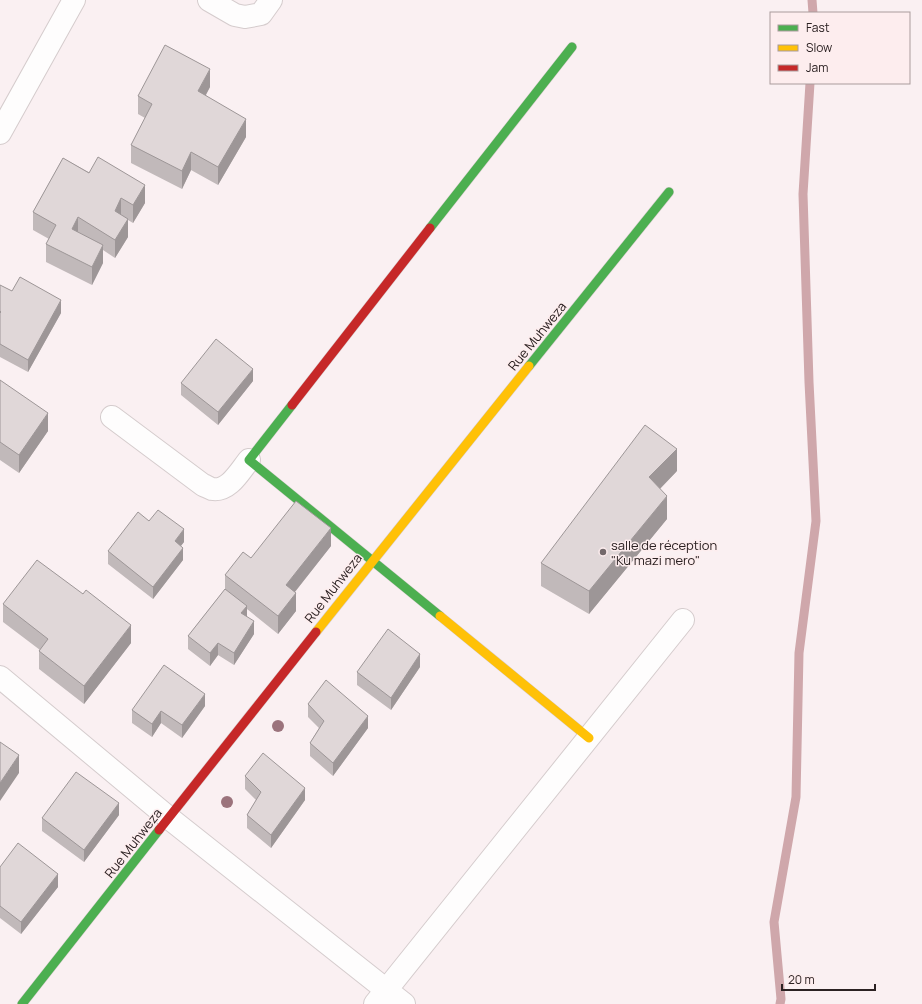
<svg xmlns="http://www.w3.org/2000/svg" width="922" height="1004" viewBox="0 0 922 1004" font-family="Manrope,sans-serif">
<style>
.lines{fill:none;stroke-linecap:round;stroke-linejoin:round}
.stream{stroke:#cfa7ab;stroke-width:9}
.street-casing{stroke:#d5cccd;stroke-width:24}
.fast-casing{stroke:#d5cccd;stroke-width:10}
.slow-casing{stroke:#d5cccd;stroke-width:10}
.jam-casing{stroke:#d5cccd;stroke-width:10}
.street{stroke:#fefdfd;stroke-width:22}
.fast{stroke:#4caf50;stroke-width:9}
.slow{stroke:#ffc107;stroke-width:9}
.jam{stroke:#c62828;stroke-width:9}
.tree{fill:#9b737c}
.wall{fill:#c1b9ba}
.shaded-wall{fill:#9d9697}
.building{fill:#e0d7d8;stroke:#9d9697}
.poi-dot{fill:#73696b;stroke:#fdedee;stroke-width:1.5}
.labels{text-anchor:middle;stroke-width:3;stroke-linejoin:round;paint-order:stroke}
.street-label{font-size:13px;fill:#2b2122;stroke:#fdedee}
.poi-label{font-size:13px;fill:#2b2122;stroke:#fdedee;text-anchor:start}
</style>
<rect width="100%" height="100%" fill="#faf0f2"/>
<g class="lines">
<path class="stream" d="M812,0L813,13
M780,1004L781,999L774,922L796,797L799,653L816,521L809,382L803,194L810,83"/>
<g class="street-casing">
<path id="street" d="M209,0L235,15L245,17L261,14L271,0
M0,133L74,0
M112,417L203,485C206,486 209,488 212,489C229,492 240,471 249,460
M0,677L169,818L404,1004
M375,1004L683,620"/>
</g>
<g class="fast-casing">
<path id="fast" d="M430,228L572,47
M529,366L669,192
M292,405L249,460L440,616
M22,1004L159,830"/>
</g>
<g class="slow-casing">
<path id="slow" d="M440,616L589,738
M316,632L529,366"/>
</g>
<g class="jam-casing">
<path id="jam" d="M292,405L430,228
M159,830L316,632"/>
</g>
<use href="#street" class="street"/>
<use href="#fast" class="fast"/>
<use href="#slow" class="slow"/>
<use href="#jam" class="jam"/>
</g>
<g class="tree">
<circle cx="278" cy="726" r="6"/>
<circle cx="227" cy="802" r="6"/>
</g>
<path class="wall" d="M210,87L206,95L246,137L218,185L191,170L182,189L131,163V145L145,118L138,114V96Z
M63,158L145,203L133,223L128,220V237L115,258L103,250V263L92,285L46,262V244L49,239L33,230V212Z
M0,285L12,291L61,313L28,372L0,357Z
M0,380L48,431L19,473L0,460Z
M253,381L218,425L181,395V383Z
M677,471L660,489L667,519L589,614L541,586V563Z
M184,542L181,546L183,560L153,599L108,564V551Z
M331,546L295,592L296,611L278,634L247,609V616L254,634L234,665L218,655L210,666L188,649V636L225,589V575L251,558Z
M3,604L131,643L84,704L39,669V651L40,650L3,622Z
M420,667L391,710L357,685V672Z
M308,704L368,728L333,776L310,756V743L319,728L308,717Z
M205,706L182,738L161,723L152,737L132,723V710Z
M245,776L305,800L271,848L247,828V815L256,800L245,789Z
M119,815L84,862L42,831V818Z
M0,867L58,887L21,934L0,918Z"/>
<path class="shaded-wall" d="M210,69V87L198,109V91Z
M246,119V137L218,185V167Z
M191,152V170L182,189V171Z
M145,185V203L133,223V205Z
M121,198V216L115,211Z
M78,217V235L72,229Z
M128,219V237L115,258V240Z
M103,245V263L92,285V267Z
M61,300V313L28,372V360Z
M253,369V381L218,425V412Z
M48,413V431L19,473V455Z
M677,449V471L649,500V477Z
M667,496V519L589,614V591Z
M331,528V546L286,603V585Z
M184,529V542L175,553V541Z
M183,548V560L153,599V587Z
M296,593V611L278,634V616Z
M247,606V618L241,613Z
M254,621V634L234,665V653Z
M131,625V643L84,704V686Z
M218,643V655L210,666V653Z
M420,654V667L391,710V698Z
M205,694V706L182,738V725Z
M161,711V723L152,737V724Z
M368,716V728L333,776V763Z
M19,755V773L0,801V783Z
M305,788V800L271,848V835Z
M119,803V815L84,862V850Z
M58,874V887L21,934V922Z"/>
<path class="building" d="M165,45L210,69L198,91L246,119L218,167L191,152L182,171L131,145L152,104L138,96Z
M98,157L145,185L133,205L121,198L115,211L128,219L115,240L78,217L72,229L103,245L92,267L46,244L56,225L33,212L63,158L89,173Z
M20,277L61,300L28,360L0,344V313L1,312L0,311V285L12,291Z
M216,339L253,369L218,412L181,383Z
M0,380L48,413L19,455L0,442Z
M645,425L677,449L649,477L667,496L589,591L541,563Z
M296,501L331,528L286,585L296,593L278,616L225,575L243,552L251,558Z
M158,510L184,529L175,541L183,548L153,587L108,551L138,512L149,521Z
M37,560L83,594L86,590L131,625L84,686L39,651L48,639L3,604Z
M225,589L247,606L241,613L254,621L234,653L218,643L210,653L188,636Z
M388,629L420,654L391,698L357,672Z
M164,665L205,694L182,725L161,711L152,724L132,710Z
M326,680L368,716L333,763L310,743L324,721L308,704Z
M0,742L19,755L0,783Z
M263,753L305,788L271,835L247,815L261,792L245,776Z
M76,772L119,803L84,850L42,818Z
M18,843L58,874L21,922L0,906V867Z"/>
<circle class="poi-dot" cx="603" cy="552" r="4"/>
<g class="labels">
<g class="street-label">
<text transform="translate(537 336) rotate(-51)" y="5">Rue Muhweza</text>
<text transform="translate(333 588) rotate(-52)" y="5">Rue Muhweza</text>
<text transform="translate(133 843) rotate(-52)" y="5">Rue Muhweza</text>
</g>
<g class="poi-label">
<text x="611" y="550">salle de réception<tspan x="611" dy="15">"Ku mazi mero"</tspan></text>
</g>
</g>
<rect x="770" y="12" width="140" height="72" fill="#fdedee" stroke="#a99b9c"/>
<rect x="778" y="25" width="20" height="6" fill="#4caf50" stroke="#a99b9c"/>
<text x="806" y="32" font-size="12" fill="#2b2122">Fast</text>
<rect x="778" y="45" width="20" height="6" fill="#ffc107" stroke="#a99b9c"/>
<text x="806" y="52" font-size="12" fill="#2b2122">Slow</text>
<rect x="778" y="65" width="20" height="6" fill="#c62828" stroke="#a99b9c"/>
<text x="806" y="72" font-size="12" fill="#2b2122">Jam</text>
<path d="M782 984v6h93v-6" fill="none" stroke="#2b2122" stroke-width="2"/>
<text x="788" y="984" font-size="12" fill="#2b2122" stroke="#fdedee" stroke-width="3" paint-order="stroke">20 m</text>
</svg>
